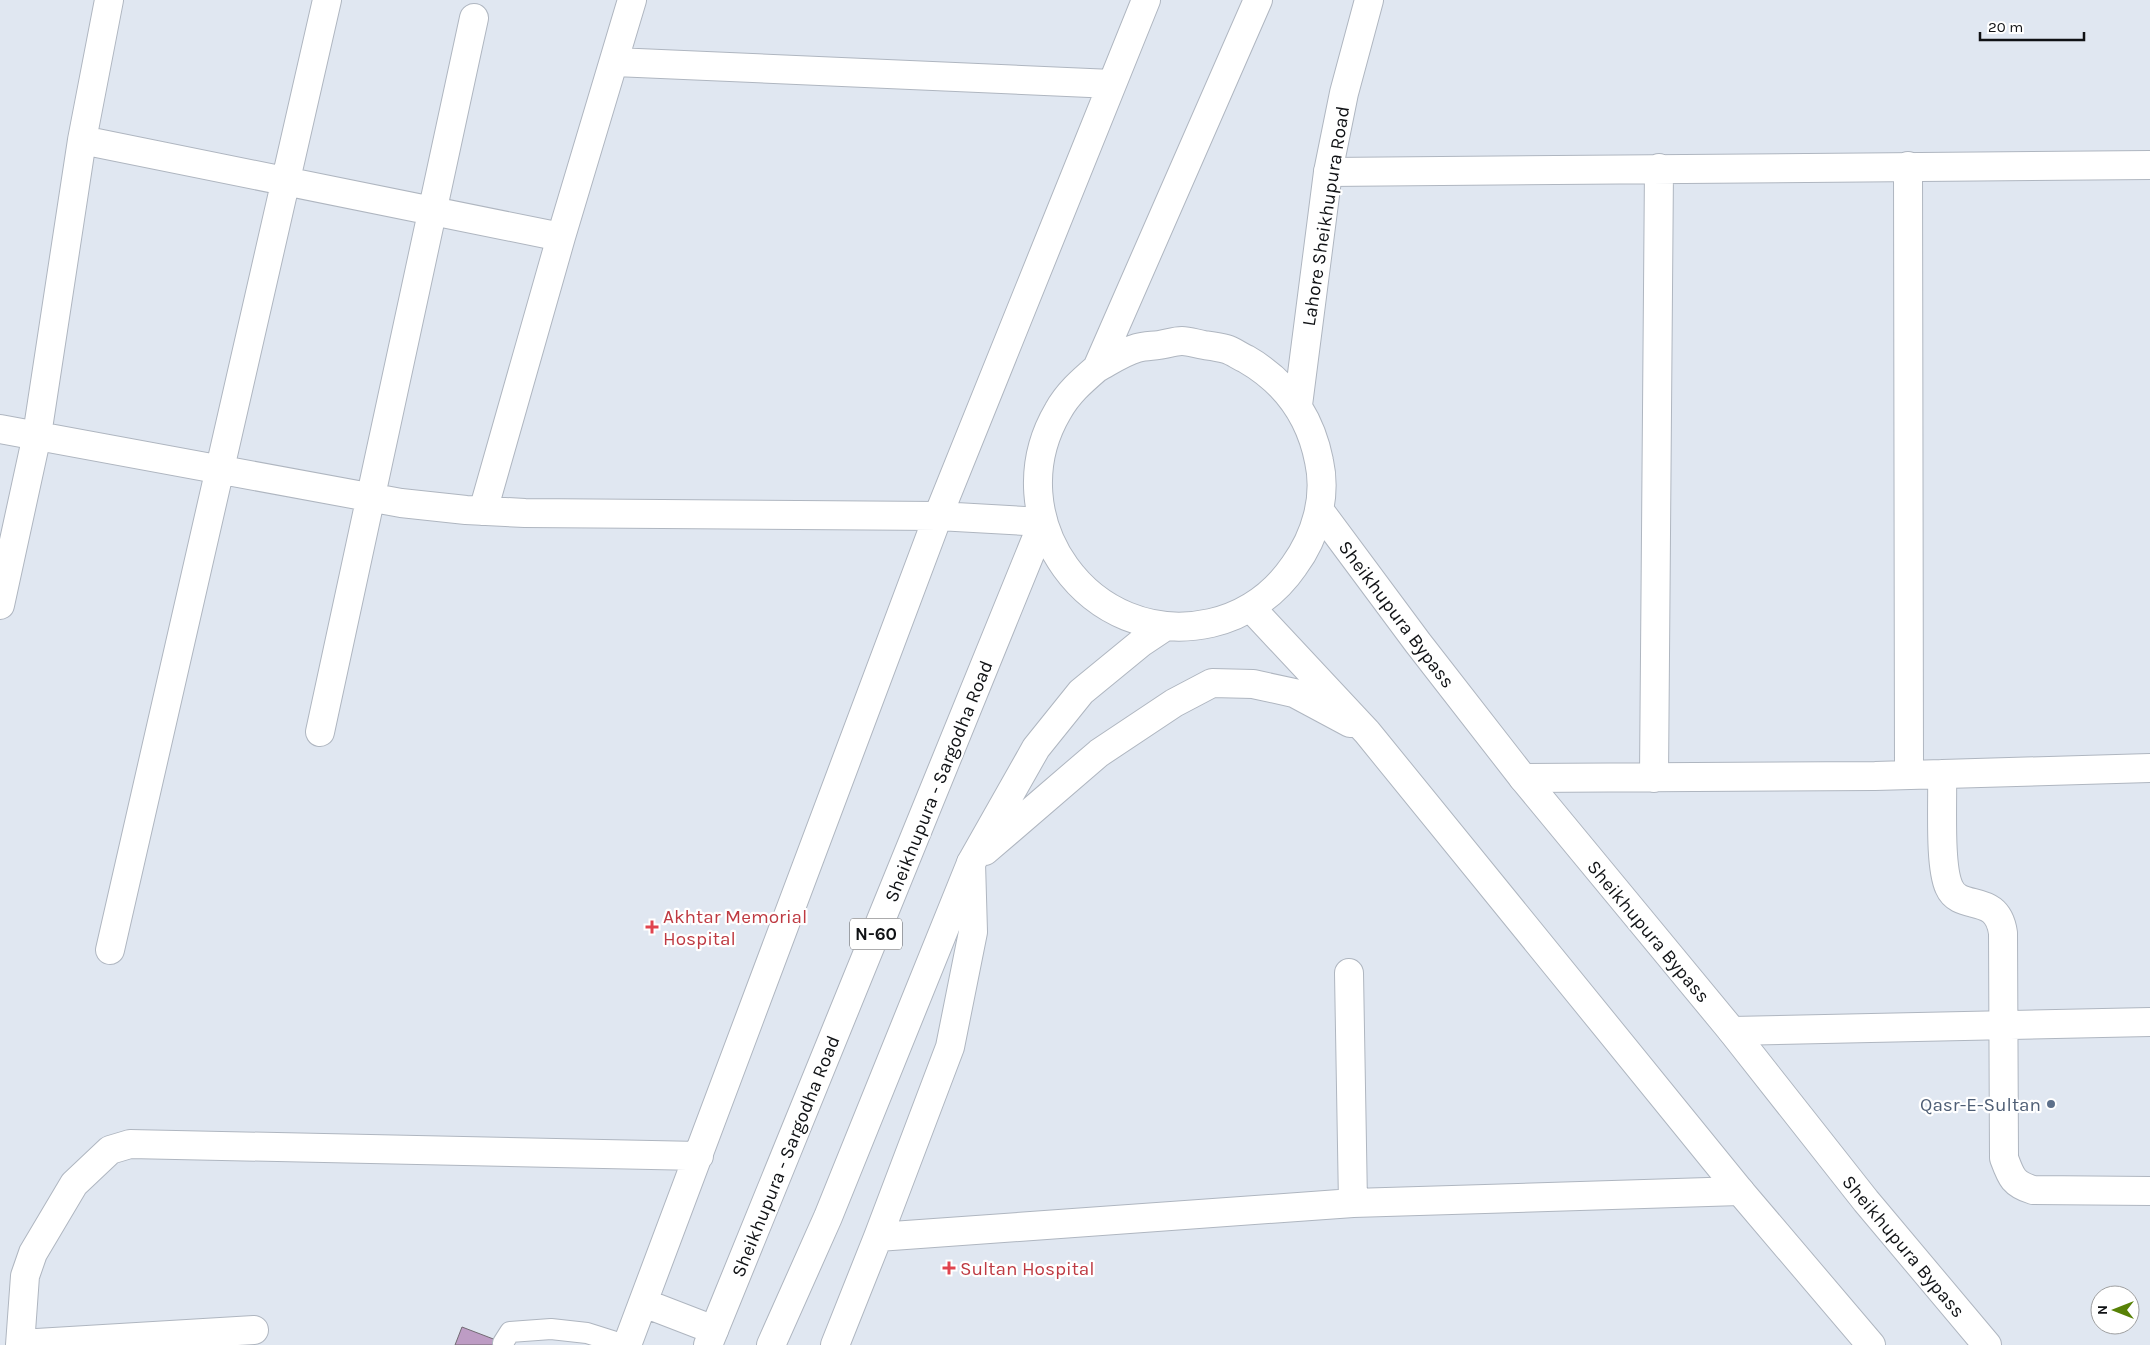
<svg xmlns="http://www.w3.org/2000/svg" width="2150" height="1345" viewBox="0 0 2150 1345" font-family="Karla,sans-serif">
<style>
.building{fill:#bd9cc4;stroke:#726b73}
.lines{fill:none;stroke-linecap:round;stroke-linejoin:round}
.lane-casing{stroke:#afb6c0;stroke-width:22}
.street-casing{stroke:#afb6c0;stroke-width:30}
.highway-casing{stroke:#afb6c0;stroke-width:30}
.lane{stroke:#fff;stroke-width:20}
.street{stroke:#fff;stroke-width:28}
.highway{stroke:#fff;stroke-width:28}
.health-dot{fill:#e0444e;stroke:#fff;stroke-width:2}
.service-dot{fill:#5c6f8a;stroke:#fff;stroke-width:2}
.labels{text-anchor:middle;stroke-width:4.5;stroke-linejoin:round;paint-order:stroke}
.shield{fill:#fff;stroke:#58595b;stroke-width:1}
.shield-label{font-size:18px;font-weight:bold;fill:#101215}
.street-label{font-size:19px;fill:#101215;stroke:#fff}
.health-label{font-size:19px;fill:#be3a42;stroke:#fff;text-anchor:start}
.service-label{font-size:19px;fill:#4e5e75;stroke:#fff;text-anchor:end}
</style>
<rect width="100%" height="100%" fill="#e0e7f1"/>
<path class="building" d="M462,1327L509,1345H455Z"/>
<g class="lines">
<g class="lane-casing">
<path id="lane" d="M503,1343L510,1332L551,1329L587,1333L625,1345"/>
</g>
<g class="street-casing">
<path id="street" d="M615,62L1112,84
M82,140L561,237
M1908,166L1909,775
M1328,172L2150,165
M0,429L401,503L466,510L525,513L938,516L1043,522
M483,511L561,237L632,0
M0,605L37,435L82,140L109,0
M320,732L474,18
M1942,774C1943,801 1939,865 1949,887C1960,913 1997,891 2003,933L2004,1158C2011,1177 2013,1184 2033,1190L2150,1191
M1523,778L1875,776L2150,768
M1654,778L1659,168
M110,950L327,0
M1349,973L1353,1203
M1732,1031L2150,1022
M878,1237L1353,1203L1740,1191
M644,1303L714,1330
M20,1344L254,1330
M20,1345L25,1276L33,1253L74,1184L110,1150L130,1144L699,1156
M627,1345L938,516L1146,0
M835,1345L878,1237L950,1047L973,932L971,863"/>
</g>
<g class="highway-casing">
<path id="highway" d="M1097,368C1110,361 1123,352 1137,348C1144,346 1152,346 1159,345C1167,344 1174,341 1182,341C1189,341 1197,344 1204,345C1211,346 1219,347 1226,349C1233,351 1239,356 1246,359C1286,382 1310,415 1319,461C1327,497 1316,536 1294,566C1274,595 1245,615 1211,623C1090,650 995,518 1058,411C1068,393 1082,381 1097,368L1258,0
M1298,405L1328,172L1344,93L1369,0
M1320,511L1418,643L1523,778L1732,1031L1866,1201L1987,1345
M1251,608L1367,732L1740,1191L1871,1345
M985,851L1099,753L1174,703L1212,683L1253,684L1294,693L1350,723
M708,1345L1043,522
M771,1345L828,1217L971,863L1036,748L1081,692L1142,642L1166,626"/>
</g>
<use href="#lane" class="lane"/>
<use href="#street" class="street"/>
<use href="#highway" class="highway"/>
</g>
<g class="health-dot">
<path d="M649.5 919.5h5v5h5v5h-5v5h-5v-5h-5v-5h5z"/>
<path d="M946.5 1260.5h5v5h5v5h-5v5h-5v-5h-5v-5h5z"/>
</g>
<circle class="service-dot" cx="2051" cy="1104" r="5"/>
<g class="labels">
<rect class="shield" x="850" y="918.5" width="52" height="31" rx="4"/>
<g class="shield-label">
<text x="876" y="940">N-60</text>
</g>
<g class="street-label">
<text transform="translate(1325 216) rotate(-81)" y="7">Lahore Sheikhupura Road</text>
<text transform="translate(1397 614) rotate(53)" y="7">Sheikhupura Bypass</text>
<text transform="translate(938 781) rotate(-68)" y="7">Sheikhupura - Sargodha Road</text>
<text transform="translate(1649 931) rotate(50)" y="7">Sheikhupura Bypass</text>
<text transform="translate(785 1156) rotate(-68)" y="7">Sheikhupura - Sargodha Road</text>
<text transform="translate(1904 1246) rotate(50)" y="7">Sheikhupura Bypass</text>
</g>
<g class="health-label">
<text x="663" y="923">Akhtar Memorial<tspan x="663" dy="22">Hospital</tspan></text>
<text x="960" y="1275">Sultan Hospital</text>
</g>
<g class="service-label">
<text x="2041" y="1111">Qasr-E-Sultan</text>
</g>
</g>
<g transform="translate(2115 1310) rotate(270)"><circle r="24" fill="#ffffff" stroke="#9fa0a1"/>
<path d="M0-4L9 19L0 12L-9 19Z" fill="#578106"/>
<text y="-8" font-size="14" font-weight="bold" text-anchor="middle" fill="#101215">N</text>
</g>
<path d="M1980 32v8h104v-8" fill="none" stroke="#101215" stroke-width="2.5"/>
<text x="1988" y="32" font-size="15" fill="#101215" stroke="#ffffff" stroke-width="4" paint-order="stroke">20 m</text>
</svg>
